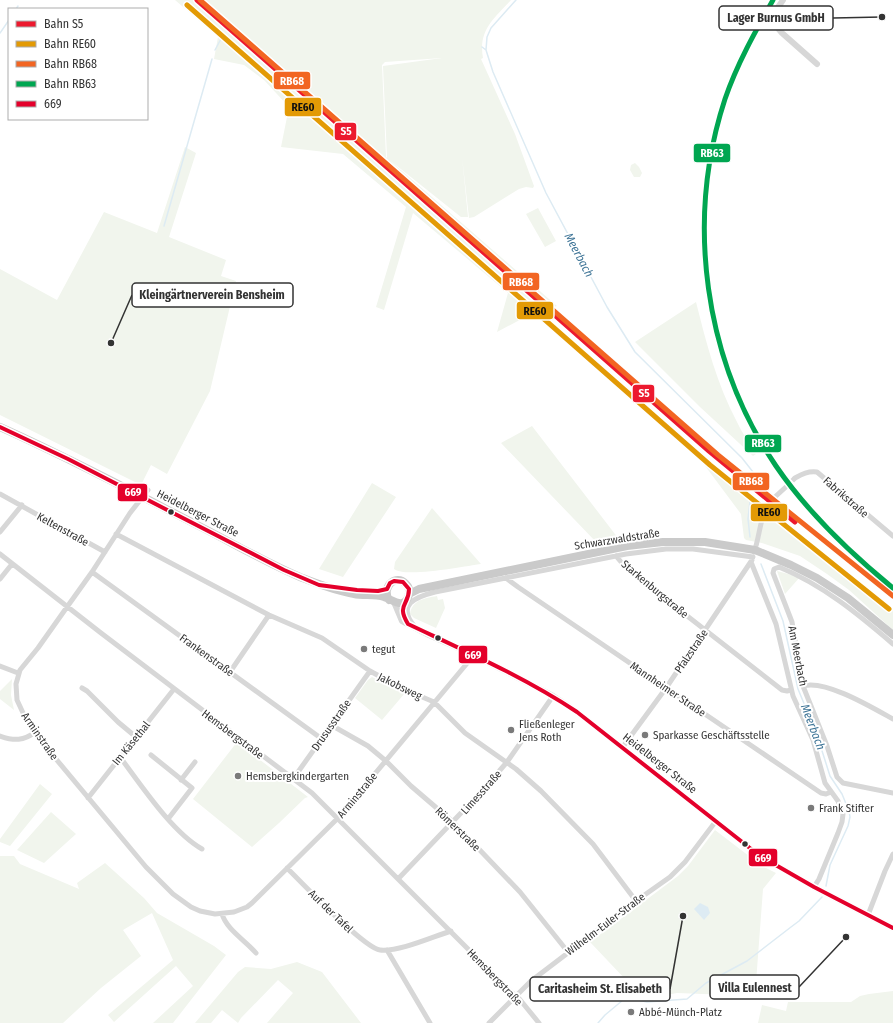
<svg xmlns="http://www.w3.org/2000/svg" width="893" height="1023" viewBox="0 0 893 1023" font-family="'Fira Sans Condensed',sans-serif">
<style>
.green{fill:#f1f5ed}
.water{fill:#ddebf3}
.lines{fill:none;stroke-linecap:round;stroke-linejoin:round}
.stream{stroke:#ddebf3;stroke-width:1.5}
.minor-tunnel{stroke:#d6d6d6;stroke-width:5;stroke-dasharray:5 2.5;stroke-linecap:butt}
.minor{stroke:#d7d7d7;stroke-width:5}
.tertiary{stroke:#d7d7d7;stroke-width:6}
.primary{stroke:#cacaca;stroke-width:8}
.bus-1-casing{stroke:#fff;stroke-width:7}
.bus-1{stroke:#e4002b;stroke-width:4}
.rail-1-casing{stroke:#fff;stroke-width:8}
.rail-2-casing{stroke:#fff;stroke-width:8}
.rail-3-casing{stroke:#fff;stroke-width:8}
.rail-4-casing{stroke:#fff;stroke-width:8}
.rail-1{stroke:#ec192e;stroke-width:5}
.rail-2{stroke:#e39a05;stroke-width:5}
.rail-3{stroke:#f26522;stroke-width:5}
.rail-4{stroke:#00a651;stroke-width:5}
.bus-dot{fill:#333;stroke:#fff;stroke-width:1.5}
.poi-dot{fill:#7a7a7a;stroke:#fff;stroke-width:1.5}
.labels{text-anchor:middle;stroke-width:4;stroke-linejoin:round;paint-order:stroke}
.street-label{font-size:11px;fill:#333;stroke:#fff}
.poi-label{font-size:11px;fill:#333;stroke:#fff;text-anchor:start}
.water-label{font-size:12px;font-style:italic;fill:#3f7597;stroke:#fff}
.leader{fill:none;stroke:#333;stroke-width:1.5}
.callout-dot{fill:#333;stroke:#fff;stroke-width:1.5}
.callout{fill:#fff;stroke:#333;stroke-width:1.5}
.callout-label{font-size:12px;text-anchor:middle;font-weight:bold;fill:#333}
.line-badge{stroke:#fff;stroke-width:1.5}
.badge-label{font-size:11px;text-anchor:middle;font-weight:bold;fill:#fff}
.pale-badge-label{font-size:11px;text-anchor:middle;font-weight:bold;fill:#111}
</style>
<rect width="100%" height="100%" fill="#fff"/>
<path class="green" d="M175,0H511C494,19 478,30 483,58L481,59L515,134L534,186L533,188L526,187L519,189L474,217L469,218L462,157L468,217H461L387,158L383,66L442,58L385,62L382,65L386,157L347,123L557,306L531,314L497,332L508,293L413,213L384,310L376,307L406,207L343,154L281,147L289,107L264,80L244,65L214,59L218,37Z
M185,147L196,153L169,237L226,260L221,276L236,281L210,391L167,474L151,465L141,485L0,415V269L57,300L104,212L157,233Z
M635,163L639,167L642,173L640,177H634L630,170L631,165Z
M538,208L556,241L545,247L526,214Z
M696,302C706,342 717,385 737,422C742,433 750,444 756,454L753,456L700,407L635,342Z
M532,426L618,538L597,543L501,443Z
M691,447L893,610V630L849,590L827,574L800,556L762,543L746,540L744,538L741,514Z
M372,483L396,497L343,577L319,569Z
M432,508L481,564C466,566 405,578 394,569L395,562Z
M777,571L800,577L785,594Z
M437,596L438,600L443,599L445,608L436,628L414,618L410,614C412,600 425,598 437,596Z
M372,677L405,693L382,720L355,698L368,680Z
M12,679L11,695L14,710L0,699V691Z
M237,742L308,797L305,798L279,823L252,847L193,799Z
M40,784L52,794L10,846L0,842V839Z
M51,812L76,834L44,863L17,850Z
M715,830L762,866L776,873L763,889L755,996L677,993L644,999L590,942L678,876L688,866Z
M0,856H14L20,864L79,889L77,883L105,863L144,898L157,913L214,946L226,955L173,1023H153L193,986L176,966L114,1022L108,1015L173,960L152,913L123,930L141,956L101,988L63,1023H0Z
M297,962L322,972L361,1023H267L293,993L278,980L241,1018L238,1023L222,1010L211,1023H195L238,972L245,967L271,969Z
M893,991V1023H758L762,1005L786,1011L788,1002H851L860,996L869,994Z"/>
<path class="water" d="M700,903L708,907L710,913L704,920L694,909Z"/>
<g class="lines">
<path class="stream" d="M516,0L491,28L487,37L486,50L493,72L546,193L607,307L635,352L742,458L753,472L755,477
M16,9L18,6
M0,33L9,20
M482,47L486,50
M215,50L222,37
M164,226L212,59
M750,537L748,519L750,501
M761,564L783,621L798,689L817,735L830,776L842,794L849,811L850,817L848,826L830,865L826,886
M598,1023L605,1015L623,1000L633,999L647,1002L687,999L706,983L747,961L791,927L799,921L822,897"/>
<path class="minor-tunnel" d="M787,486L795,478
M766,509L776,496"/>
<path class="minor" d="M795,478C802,474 808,471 817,472L893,536
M148,490L130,513L92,572L67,607L38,648L20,670L16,684L17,700L24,715L35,732L56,759L146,867L173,894L191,907L200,911L215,914L234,912L247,907L252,903L338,818L474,655
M0,494L105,552
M776,496L787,486
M0,532L22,505
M116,534L269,615L322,638L370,671L401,688L434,702L465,733L516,769L541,791L593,844L636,901
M754,552C759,540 760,519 766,509
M0,554L101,633L312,793L512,993L517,996L539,1023
M616,556L627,569L782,690L787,691L791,690
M751,562L776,624L793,696L813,740L825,783L838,801L843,814L842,822L838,833L819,879L814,887
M92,572L322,739
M506,578L518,587L821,793L826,794L831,792
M0,579L12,564
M415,627C396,605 415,597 435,592L626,554L666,549H693L753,557
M893,644C858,614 823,585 779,567L774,569L773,573L792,622L803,686L827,746L837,777L843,783L893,793
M0,666L18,673
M230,672L269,615
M803,686C825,679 873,708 893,719
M82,688L87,691L118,722L136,737
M331,725L368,746L386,761L411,786L453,822L520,892L568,952
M0,736C14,741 24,741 35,732
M622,748L666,688L752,560
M151,755L192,788L168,819
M120,757C141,785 172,832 202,849
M293,779L370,671
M181,780L195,762
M88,798L174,689
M287,868C302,883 364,948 380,950C399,952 432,937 451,931
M398,879L481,792L507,762L553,696
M222,914C227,930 245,940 256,953
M868,915L885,871L893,854
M387,950L430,1023
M489,1023L531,981L636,901L670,877L685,862L716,821"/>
<path class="tertiary" d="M783,0L770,19L782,33L817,64
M405,601C401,608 402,614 406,621
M394,602L402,621L429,635L474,655L553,696L577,712L760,856L814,887L893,928"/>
<path class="primary" d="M0,427C70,458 137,494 205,529C236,545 267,563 300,577C318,584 335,591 354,594C363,596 375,594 384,597C392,599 404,611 409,595C410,591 409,587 406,584C396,573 381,587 389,600
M409,594L419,589L627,546L663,542H705L755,550L791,565L817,578L848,598L893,635"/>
<g class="bus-1-casing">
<path id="bus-1" d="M0,427L68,459L284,570L319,585L357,590L378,591L387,589L390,583L394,581L403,582L409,589C409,606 396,604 408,624C465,651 524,677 577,712L760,856L814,887L893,928"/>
</g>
<use href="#bus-1" class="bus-1"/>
<g class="rail-1-casing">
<path id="rail-1" d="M197,0L709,451L795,522"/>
</g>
<g class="rail-2-casing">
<path id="rail-2" d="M187,5L710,465L889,609"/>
</g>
<g class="rail-3-casing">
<path id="rail-3" d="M200,0L718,455L893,596"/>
</g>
<g class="rail-4-casing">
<path id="rail-4" d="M773,0C755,32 737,64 725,99C685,221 704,360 776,466C808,513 849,552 893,588"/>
</g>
<use href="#rail-1" class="rail-1"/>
<use href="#rail-2" class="rail-2"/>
<use href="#rail-3" class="rail-3"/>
<use href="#rail-4" class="rail-4"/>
</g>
<g class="bus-dot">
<circle cx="171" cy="512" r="3.5"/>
<circle cx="438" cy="638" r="3.5"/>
<circle cx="745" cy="844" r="3.5"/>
</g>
<g class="poi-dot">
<circle cx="364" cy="649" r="4"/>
<circle cx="511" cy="730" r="4"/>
<circle cx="645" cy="735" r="4"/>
<circle cx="238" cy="776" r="4"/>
<circle cx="811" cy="808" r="4"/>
<circle cx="631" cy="1012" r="4"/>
</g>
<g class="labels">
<g class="street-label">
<text transform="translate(846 497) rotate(41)" y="4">Fabrikstraße</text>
<text transform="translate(198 513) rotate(27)" y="4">Heidelberger Straße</text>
<text transform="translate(63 529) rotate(29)" y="4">Keltenstraße</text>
<text transform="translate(617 539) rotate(-9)" y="4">Schwarzwaldstraße</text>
<text transform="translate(655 589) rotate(40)" y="4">Starkenburgstraße</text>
<text transform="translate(691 651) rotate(-56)" y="4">Pfalzstraße</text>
<text transform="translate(207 655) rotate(36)" y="4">Frankenstraße</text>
<text transform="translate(798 656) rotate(79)" y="4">Am Meerbach</text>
<text transform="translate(400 686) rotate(26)" y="4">Jakobsweg</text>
<text transform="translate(668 689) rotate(34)" y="4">Mannheimer Straße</text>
<text transform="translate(331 725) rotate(-55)" y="4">Drususstraße</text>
<text transform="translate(233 734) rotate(37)" y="4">Hemsbergstraße</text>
<text transform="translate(40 736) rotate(55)" y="4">Arminstraße</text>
<text transform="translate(131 743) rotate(-51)" y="4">Im Käsethal</text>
<text transform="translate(660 763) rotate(38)" y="4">Heidelberger Straße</text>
<text transform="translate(481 792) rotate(-48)" y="4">Limesstraße</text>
<text transform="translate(357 795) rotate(-50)" y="4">Arminstraße</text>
<text transform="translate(458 829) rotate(44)" y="4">Römerstraße</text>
<text transform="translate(331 911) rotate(44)" y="4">Auf der Tafel</text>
<text transform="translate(605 924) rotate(-37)" y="4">Wilhelm-Euler-Straße</text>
<text transform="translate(495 977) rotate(46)" y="4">Hemsbergstraße</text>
</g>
<g class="poi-label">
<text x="372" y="653">tegut</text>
<text x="519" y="728">Fließenleger<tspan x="519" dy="13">Jens Roth</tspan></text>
<text x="653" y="739">Sparkasse Geschäftsstelle</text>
<text x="246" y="780">Hemsbergkindergarten</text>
<text x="819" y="812">Frank Stifter</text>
<text x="639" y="1016">Abbé-Münch-Platz</text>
</g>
<g class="water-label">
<text transform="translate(579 255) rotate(62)" y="4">Meerbach</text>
<text transform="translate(813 727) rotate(69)" y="4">Meerbach</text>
</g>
</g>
<path class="leader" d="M882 17L833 18M111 343L132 295M846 937L799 987M683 916L670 989"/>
<g class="callout-dot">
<circle cx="882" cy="17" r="4"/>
<circle cx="111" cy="343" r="4"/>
<circle cx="846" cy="937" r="4"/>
<circle cx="683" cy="916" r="4"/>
</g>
<g class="callout">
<rect x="719" y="6" width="114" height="24" rx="4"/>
<rect x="132" y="283" width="161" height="24" rx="4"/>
<rect x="710" y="975" width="89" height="24" rx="4"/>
<rect x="530" y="977" width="140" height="24" rx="4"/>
</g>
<g class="callout-label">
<text x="776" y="22">Lager Burnus GmbH</text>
<text x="212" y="299">Kleingärtnerverein Bensheim</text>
<text x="755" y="992">Villa Eulennest</text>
<text x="600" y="993">Caritasheim St. Elisabeth</text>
</g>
<g class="line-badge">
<rect x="273" y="71" width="38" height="19" rx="4" fill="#f26522"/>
<rect x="284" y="97" width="38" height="20" rx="4" fill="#e39a05"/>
<rect x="334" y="122" width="23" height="19" rx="4" fill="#ec192e"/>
<rect x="693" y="143" width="38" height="20" rx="4" fill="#00a651"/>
<rect x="502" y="272" width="38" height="19" rx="4" fill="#f26522"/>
<rect x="516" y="301" width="38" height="19" rx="4" fill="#e39a05"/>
<rect x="632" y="384" width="23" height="19" rx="4" fill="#ec192e"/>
<rect x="744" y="434" width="38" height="19" rx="4" fill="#00a651"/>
<rect x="732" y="472" width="38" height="19" rx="4" fill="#f26522"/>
<rect x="117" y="483" width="31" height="19" rx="4" fill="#e4002b"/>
<rect x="750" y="503" width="38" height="19" rx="4" fill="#e39a05"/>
<rect x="458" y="645" width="30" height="19" rx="4" fill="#e4002b"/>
<rect x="748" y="848" width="30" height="19" rx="4" fill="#e4002b"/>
</g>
<g class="badge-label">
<text x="292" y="85">RB68</text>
<text x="346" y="135">S5</text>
<text x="712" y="157">RB63</text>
<text x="521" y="286">RB68</text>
<text x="644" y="397">S5</text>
<text x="763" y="447">RB63</text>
<text x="751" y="485">RB68</text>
<text x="133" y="496">669</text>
<text x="473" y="659">669</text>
<text x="763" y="862">669</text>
</g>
<g class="pale-badge-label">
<text x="303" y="111">RE60</text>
<text x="535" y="315">RE60</text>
<text x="769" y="516">RE60</text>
</g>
<rect x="8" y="8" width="140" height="112" fill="#ffffff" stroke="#adadad"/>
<rect x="16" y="21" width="20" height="6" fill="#ec192e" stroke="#adadad"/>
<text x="44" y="28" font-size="12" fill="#333333">Bahn S5</text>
<rect x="16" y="41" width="20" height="6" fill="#e39a05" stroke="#adadad"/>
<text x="44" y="48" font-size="12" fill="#333333">Bahn RE60</text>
<rect x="16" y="61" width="20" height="6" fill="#f26522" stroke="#adadad"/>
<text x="44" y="68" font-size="12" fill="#333333">Bahn RB68</text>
<rect x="16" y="81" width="20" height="6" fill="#00a651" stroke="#adadad"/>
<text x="44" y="88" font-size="12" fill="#333333">Bahn RB63</text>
<rect x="16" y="101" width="20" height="6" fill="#e4002b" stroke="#adadad"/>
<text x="44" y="108" font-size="12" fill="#333333">669</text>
</svg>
